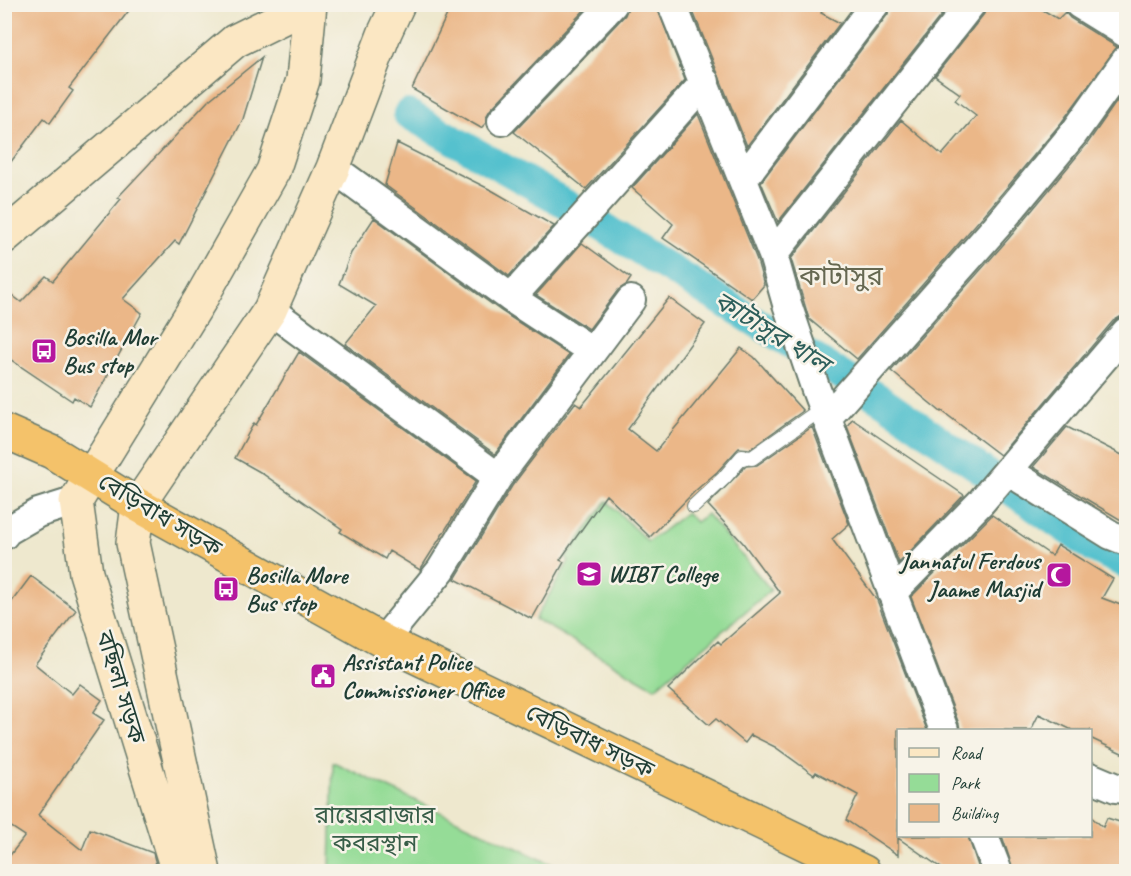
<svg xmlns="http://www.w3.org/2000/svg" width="1131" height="876" viewBox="0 0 1131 876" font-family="Caveat,'Noto Sans Bengali',sans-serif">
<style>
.green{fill:#95dc97;stroke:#5a8c66;stroke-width:1.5}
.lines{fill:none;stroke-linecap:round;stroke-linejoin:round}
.canal{stroke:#55c1ce;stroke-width:30}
.building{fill:#ebb788}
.lane-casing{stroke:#67796a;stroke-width:16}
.street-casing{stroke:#67796a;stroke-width:32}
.secondary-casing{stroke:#67796a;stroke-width:36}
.highway-casing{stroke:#67796a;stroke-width:36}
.lane{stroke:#fff;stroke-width:14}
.street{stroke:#fff;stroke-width:28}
.secondary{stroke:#fbe7c3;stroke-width:33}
.highway{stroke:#f4c26a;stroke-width:33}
.labels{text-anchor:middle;stroke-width:5;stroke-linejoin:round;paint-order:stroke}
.poi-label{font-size:24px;font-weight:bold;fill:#1f3d34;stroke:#f7f3e8;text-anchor:start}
.street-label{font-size:24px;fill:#1f3d34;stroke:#f7f3e8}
.park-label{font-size:24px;fill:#375d48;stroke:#f7f3e8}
.water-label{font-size:26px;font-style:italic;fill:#2c5e5a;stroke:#f7f3e8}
.quarter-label{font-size:27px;fill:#666851;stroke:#f7f3e8}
</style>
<rect width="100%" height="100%" fill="#f7f3e8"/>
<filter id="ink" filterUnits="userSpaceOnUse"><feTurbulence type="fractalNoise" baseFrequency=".0167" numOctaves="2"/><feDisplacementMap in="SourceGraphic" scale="12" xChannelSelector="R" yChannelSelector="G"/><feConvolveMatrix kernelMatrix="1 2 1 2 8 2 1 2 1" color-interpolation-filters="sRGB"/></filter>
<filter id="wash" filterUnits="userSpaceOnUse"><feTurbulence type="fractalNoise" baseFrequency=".008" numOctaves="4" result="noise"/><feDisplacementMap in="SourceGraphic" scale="24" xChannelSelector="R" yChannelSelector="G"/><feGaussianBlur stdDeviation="1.35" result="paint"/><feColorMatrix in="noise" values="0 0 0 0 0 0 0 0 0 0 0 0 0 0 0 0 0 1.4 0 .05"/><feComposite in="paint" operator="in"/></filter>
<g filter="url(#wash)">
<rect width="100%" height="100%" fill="#eee8ce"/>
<path class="green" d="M607,501L648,542L686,513L696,522L707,514L771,590L655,688L535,619L569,561L566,558Z
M333,762L566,871H330Z"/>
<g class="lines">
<path class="canal" d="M408,114L554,197L885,402L1092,547L1126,564"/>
</g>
<g id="blocks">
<path class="building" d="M4,4H134L69,88L73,91L50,123L44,118L4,171Z
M452,4H590L490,110L486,117V123L481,128L412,89Z
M629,4H656L685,80L586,189L514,132L625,15Z
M690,4H827L821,13L840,23L747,146Z
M891,4H950L778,222L761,182L888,14Z
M987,4H1033L1058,19L1065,12L1070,18L1117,47L1061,123L983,216L857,359L809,319L791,259L901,120L942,155L976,116L955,100L960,94L935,76L984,14Z
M262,57L243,119L179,244L175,241L123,299L142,313L90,407L74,397L72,401L4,355V289L21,302L46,276L53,281L121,199L118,197L209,100Z
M1126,88V316L1120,317L1113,321L1000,455L942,411L941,412L891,371L1009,238L1087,144Z
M698,114L757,260L764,285L752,299L663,238L673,224L632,188Z
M397,143L493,191L554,226L509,276L385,185Z
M374,218L501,311L569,355L495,454L345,344L376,306L339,284L351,253Z
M582,243L631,278L627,284L618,290L589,329L536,295Z
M669,298L705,324L628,429L656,451L741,348L754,357L803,411L750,449L739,448L736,451L717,472L695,491L650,537L606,495L560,560L564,562L532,619L455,579L512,486L575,403L581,407Z
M299,352L476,481L420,570L389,551L385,559L340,532L342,529L260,472L235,458L254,423L256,425Z
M852,419L964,495L899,563L847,426Z
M812,427L849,524L832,539L877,600L927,730H898V836H968L980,872H947L898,838V855L846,820L858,795L816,772L814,775L775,747L751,735L745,743L716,719L709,725L668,689L718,641L721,644L780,593L743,543L708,505L746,466L757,465Z
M1067,427L1126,457V523L1033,467Z
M992,515L1052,556L1058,545L1113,579L1102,598L1126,607V755L1090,738V730H1072L1039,714L1031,730H960L959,724L911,597Z
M31,576L76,610L35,664L72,694L80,684L102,700L93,713L104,720L38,815L82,850L90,829L153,853L158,872H4V863L25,836L4,822V612Z
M1090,816L1103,827L1107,818L1126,824V872H1014L1002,836H1090Z"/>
</g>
</g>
<g filter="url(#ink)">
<use href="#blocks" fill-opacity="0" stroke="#67796a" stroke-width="1.5"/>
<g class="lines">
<g class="lane-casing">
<path id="lane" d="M694,506L724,478L742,457L752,458L823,408"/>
</g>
<g class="street-casing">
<path id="street" d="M672,4L773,255L787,304L815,387L944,730
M1079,4L1126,33
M502,121L613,4
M333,168L511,298L592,351
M743,179L875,4
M773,255L971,4
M511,298L705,82
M270,310L498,477
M827,418L996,227L1074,133L1126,60
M1008,471L1111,535L1126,541
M4,535L7,531L38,513L76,501
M892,593L981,502L1126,332
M383,641L441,570L498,477L631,300
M1090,777L1116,788L1126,789
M984,836L998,872"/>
</g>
<g class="secondary-casing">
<path id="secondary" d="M4,237L235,41L310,4
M178,872L86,573L76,501L200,300L273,171L303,80L310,4
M204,872L133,543L138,505L270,310L333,168L385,32L398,4"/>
</g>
<g class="highway-casing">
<path id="highway" d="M4,431L52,452L138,505L383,641L864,872"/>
</g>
<use href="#lane" class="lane"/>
<use href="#street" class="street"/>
<use href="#secondary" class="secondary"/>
<use href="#highway" class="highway"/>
</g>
</g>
<defs>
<g id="bus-square" transform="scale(1.35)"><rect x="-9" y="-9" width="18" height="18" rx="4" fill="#b5179e" stroke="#f7f3e8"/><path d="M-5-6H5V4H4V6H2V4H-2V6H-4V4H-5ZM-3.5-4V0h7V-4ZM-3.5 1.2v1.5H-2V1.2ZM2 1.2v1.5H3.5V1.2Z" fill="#fff"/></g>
<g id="university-square" transform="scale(1.35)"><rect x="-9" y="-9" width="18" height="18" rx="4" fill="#b5179e" stroke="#f7f3e8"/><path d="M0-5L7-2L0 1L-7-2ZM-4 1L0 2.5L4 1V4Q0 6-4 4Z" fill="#fff"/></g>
<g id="mosque-square" transform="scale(1.35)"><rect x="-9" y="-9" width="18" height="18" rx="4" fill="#b5179e" stroke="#f7f3e8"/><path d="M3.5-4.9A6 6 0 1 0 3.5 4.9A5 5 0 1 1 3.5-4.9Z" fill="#fff"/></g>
<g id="civic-square" transform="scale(1.35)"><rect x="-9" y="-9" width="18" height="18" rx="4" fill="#b5179e" stroke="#f7f3e8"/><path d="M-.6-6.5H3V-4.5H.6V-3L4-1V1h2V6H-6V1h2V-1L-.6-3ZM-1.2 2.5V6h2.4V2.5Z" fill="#fff"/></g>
</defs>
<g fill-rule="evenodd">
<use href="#bus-square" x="44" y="351"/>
<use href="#university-square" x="589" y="574"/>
<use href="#mosque-square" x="1059" y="575"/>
<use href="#bus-square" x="226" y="589"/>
<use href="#civic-square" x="323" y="676"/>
</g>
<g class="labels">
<g class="poi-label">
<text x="63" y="345">Bosilla Mor<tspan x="63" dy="28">Bus stop</tspan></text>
<text x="1040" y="569" text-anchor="end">Jannatul Ferdous<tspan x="1040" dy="28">Jaame Masjid</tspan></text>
<text x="608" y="582">WIBT College</text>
<text x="246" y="583">Bosilla More<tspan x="246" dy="28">Bus stop</tspan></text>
<text x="342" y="670">Assistant Police<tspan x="342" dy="28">Commissioner Office</tspan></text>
</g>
<g class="street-label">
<text transform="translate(160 515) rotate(31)" y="8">বেড়িবাধ সড়ক</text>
<text transform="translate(121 687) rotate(73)" y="8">বছিলা সড়ক</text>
<text transform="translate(590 741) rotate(26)" y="8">বেড়িবাধ সড়ক</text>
</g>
<g class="park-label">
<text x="375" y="823">রায়েরবাজার<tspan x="375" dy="28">কবরস্থান</tspan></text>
</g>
<g class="water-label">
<text transform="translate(772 332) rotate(32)" y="9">কাটাসুর খাল</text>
</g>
<g class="quarter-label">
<text x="841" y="285">কাটাসুর</text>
</g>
</g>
<rect width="1131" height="876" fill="none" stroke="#f7f3e8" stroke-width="24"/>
<rect x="897" y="729" width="195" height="108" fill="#f7f3e8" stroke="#a1aaa0" stroke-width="1.5"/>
<rect x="909" y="748" width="30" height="9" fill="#fbe7c3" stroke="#a1aaa0" stroke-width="1.5"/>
<text x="951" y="759" font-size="18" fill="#1f3d34">Road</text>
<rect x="909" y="774" width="30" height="18" fill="#95dc97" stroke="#a1aaa0" stroke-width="1.5"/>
<text x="951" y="789" font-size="18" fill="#1f3d34">Park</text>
<rect x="909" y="804" width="30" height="18" fill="#ebb788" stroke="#a1aaa0" stroke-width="1.5"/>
<text x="951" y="819" font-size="18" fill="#1f3d34">Building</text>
</svg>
